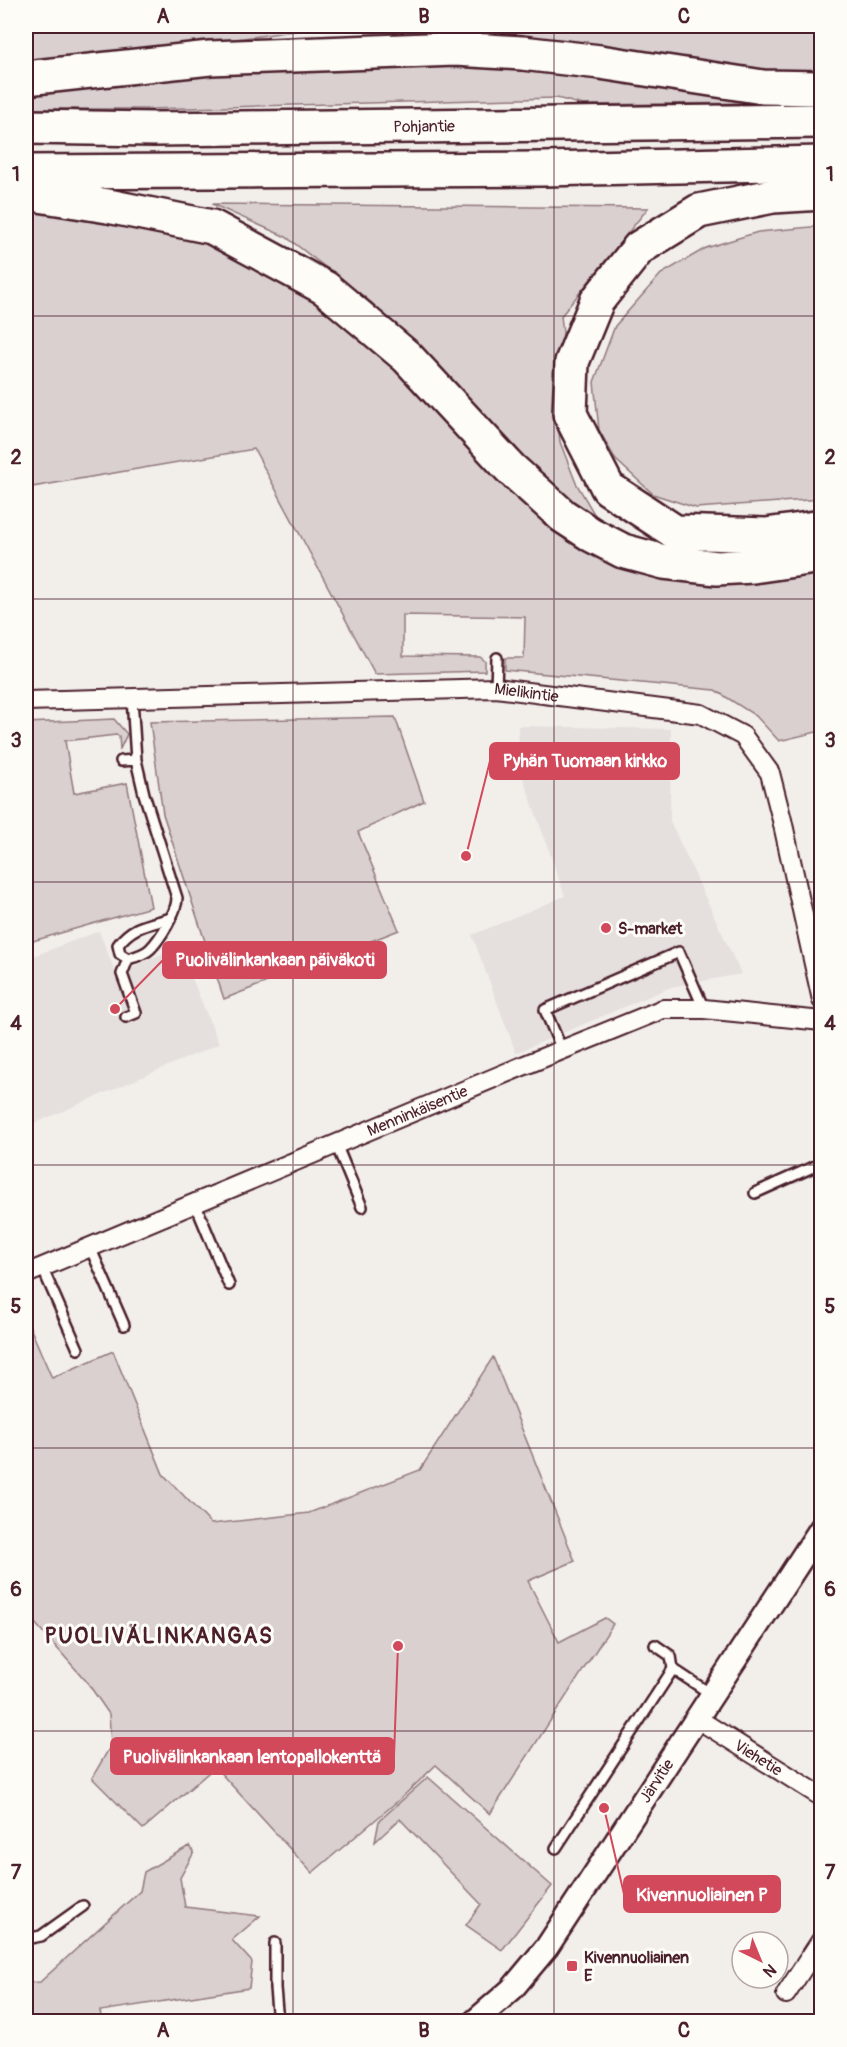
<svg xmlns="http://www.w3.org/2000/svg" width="847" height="2047" viewBox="0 0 847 2047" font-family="Pangolin,sans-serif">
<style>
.built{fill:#e5dfdd}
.green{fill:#d9d0cf;stroke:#92787d;stroke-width:1.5}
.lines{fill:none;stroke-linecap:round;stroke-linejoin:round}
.service-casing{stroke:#4a1f2b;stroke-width:14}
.minor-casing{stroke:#4a1f2b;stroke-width:22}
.tertiary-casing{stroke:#4a1f2b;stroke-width:27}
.motorway-casing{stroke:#4a1f2b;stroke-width:38}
.service{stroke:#fdfcf7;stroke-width:9}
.minor{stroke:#fdfcf7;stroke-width:18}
.tertiary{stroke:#fdfcf7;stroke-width:22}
.motorway{stroke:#fdfcf7;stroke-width:33}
.grid{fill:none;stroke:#4a1f2b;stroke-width:1.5;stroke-opacity:0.55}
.poi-dot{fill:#d1495b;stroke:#fdfcf7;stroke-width:2}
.labels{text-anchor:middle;stroke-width:6;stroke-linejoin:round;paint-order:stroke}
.street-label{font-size:16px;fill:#4a1f2b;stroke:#fdfcf7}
.poi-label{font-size:16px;font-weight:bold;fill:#4a1f2b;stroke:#fdfcf7;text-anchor:start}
.district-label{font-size:22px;font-weight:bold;letter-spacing:1.5px;fill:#4a1f2b;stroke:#fdfcf7}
.leader{fill:none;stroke:#d1495b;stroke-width:2}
.callout-dot{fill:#d1495b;stroke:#fdfcf7;stroke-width:2}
.callout{fill:#d1495b;stroke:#d1495b;stroke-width:2}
.callout-label{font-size:18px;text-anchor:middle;font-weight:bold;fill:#fff}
.neatline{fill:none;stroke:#4a1f2b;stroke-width:2}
.grid-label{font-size:20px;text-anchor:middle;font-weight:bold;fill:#4a1f2b}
</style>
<rect width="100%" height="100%" fill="#f2efeb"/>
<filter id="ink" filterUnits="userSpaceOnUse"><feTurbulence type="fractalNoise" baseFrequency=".0167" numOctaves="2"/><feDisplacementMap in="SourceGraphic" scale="12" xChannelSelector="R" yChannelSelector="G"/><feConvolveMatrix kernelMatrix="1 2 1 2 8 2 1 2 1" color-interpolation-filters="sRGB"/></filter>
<g filter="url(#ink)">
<path class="built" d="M518,726L671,729L670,821L741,974L671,987L516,1053L472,935L565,896L520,769Z
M99,931L116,974L179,947L219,1044L26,1127V959Z"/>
<path class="green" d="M26,26H329L26,69Z
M420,26H821V76L374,37Z
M523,59L821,102L583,105L557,98L148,109H26V88L215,71Z
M212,204L648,208L561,316L563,332L555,387L560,442L576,483L603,529L579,518L421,352L372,303L286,237Z
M26,206L205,240L317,298L588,544L821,567V731L779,741L756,716L715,690L505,670V658H524L525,617L403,615V656L480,657L485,661V671L375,674L254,449L26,488Z
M821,226V499L696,508L653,494L616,460L599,430L594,382L615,326L661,274L706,248L758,232Z
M395,717L424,801L358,832L399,930L224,999L163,814L150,722Z
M114,719L127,734L120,749L119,736L116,735L65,741L74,793L127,783L151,907L26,943V723Z
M26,1318L52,1378L113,1351L163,1474L211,1524L309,1513L420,1470L493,1357L575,1561L528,1581L559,1642L605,1618L613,1624L490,1814L436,1765L399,1800L312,1873L215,1767L143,1829L92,1778L111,1745L109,1714L87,1682L26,1613Z
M428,1777L552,1886L502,1950L466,1925L481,1904L400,1819L375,1842L379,1821Z
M189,1846L194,1852L180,1878L185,1907L260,1916L232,1940L252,1962L249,1988L100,2011L102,2021H26V1983L40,1982L140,1891L144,1872Z"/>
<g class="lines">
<g class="service-casing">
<path id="service" d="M496,688L497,658
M132,698L136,760L144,794L177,898C177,912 160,939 150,949C145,954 135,957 128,959L120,954L118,945C133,925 148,925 171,918
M121,761L136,760
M126,1017L136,1013L122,974L128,959
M562,1050L545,1010L679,952L704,1009
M336,1144L362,1207
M755,1193L822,1163
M195,1203L229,1285
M90,1247L124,1325
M42,1267L78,1349
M655,1645L671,1656L673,1669
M556,1848L673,1669L711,1694
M26,1939L41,1936L83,1906
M275,1943V1988L278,2022"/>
</g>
<g class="minor-casing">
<g id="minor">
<path id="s1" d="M26,701L496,688L701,714L743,736L770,773L782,820L822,1000"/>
<path id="s2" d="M26,1274L525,1065L663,1009H704L822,1021"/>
<path id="s3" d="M696,1718L822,1797"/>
<path d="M786,1994L822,1939"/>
</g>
</g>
<g class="tertiary-casing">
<g id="tertiary">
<path id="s4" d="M474,2022L512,1989L547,1947L822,1527"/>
</g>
</g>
<g class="motorway-casing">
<g id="motorway">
<path d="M26,78L210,58L455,49L522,53L600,62L763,87L822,88"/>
<path id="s5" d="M26,127L154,129L822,121"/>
<path d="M26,172L543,169L822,163"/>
<path d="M26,193L108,206L212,227L325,288L407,357L510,468L563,516L592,535L623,551L664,562L717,568L753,566L822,556"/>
<path d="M822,193L773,196L699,211L639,248L597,301L572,362L570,414L608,488L675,532L766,535L822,527"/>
</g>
</g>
<use href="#service" class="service"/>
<use href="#minor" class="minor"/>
<use href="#tertiary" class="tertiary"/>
<use href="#motorway" class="motorway"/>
</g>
</g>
<path class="grid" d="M293,26V2022M554,26V2022M26,316H822M26,599H822M26,882H822M26,1165H822M26,1448H822M26,1731H822"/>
<g class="poi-dot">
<circle cx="606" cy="928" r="6"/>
<rect x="566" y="1960" width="12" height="12" rx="3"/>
</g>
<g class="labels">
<g class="street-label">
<text dy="6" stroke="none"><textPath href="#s5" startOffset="398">Pohjantie</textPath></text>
<text dy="6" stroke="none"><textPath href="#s1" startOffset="501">Mielikintie</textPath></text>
<text dy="6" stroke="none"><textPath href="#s2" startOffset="424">Menninkäisentie</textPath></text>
<text dy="6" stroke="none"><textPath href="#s3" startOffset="74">Viehetie</textPath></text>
<text dy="6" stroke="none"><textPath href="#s4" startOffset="304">Järvitie</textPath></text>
</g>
<g class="poi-label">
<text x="618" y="934">S-market</text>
<text x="584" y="1963">Kivennuoliainen<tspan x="584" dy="18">E</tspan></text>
</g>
<g class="district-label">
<text x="159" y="1643">PUOLIVÄLINKANGAS</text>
</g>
</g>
<path class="leader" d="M466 856L490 761M115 1009L163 960M398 1646L394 1756M604 1808L624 1894"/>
<g class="callout-dot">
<circle cx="466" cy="856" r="6"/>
<circle cx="115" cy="1009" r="6"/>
<circle cx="398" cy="1646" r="6"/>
<circle cx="604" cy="1808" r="6"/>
</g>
<g class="callout">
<rect x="490" y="743" width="189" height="36" rx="6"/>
<rect x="163" y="942" width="223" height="36" rx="6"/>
<rect x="111" y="1738" width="283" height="36" rx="6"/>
<rect x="624" y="1876" width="156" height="36" rx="6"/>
</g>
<g class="callout-label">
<text x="585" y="767">Pyhän Tuomaan kirkko</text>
<text x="275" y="966">Puolivälinkankaan päiväkoti</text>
<text x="252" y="1763">Puolivälinkankaan lentopallokenttä</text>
<text x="702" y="1901">Kivennuoliainen P</text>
</g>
<rect width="847" height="2047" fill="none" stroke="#fdfcf7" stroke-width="66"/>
<g transform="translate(760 1960) rotate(137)"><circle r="28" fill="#fdfcf7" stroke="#b5a4a5" stroke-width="1.5"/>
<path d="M0-4.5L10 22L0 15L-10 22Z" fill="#d1495b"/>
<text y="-9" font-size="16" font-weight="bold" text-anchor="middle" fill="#4a1f2b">N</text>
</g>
<rect x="33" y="33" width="781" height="1981" class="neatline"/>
<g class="grid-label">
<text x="163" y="23">A</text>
<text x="424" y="23">B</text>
<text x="684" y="23">C</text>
<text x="16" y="181">1</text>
<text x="830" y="181">1</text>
<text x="16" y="464">2</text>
<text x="830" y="464">2</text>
<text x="16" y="747">3</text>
<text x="830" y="747">3</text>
<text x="16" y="1030">4</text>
<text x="830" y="1030">4</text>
<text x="16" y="1313">5</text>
<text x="830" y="1313">5</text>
<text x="16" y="1596">6</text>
<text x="830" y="1596">6</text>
<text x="16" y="1879">7</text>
<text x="830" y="1879">7</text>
<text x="163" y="2037">A</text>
<text x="424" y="2037">B</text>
<text x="684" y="2037">C</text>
</g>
</svg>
